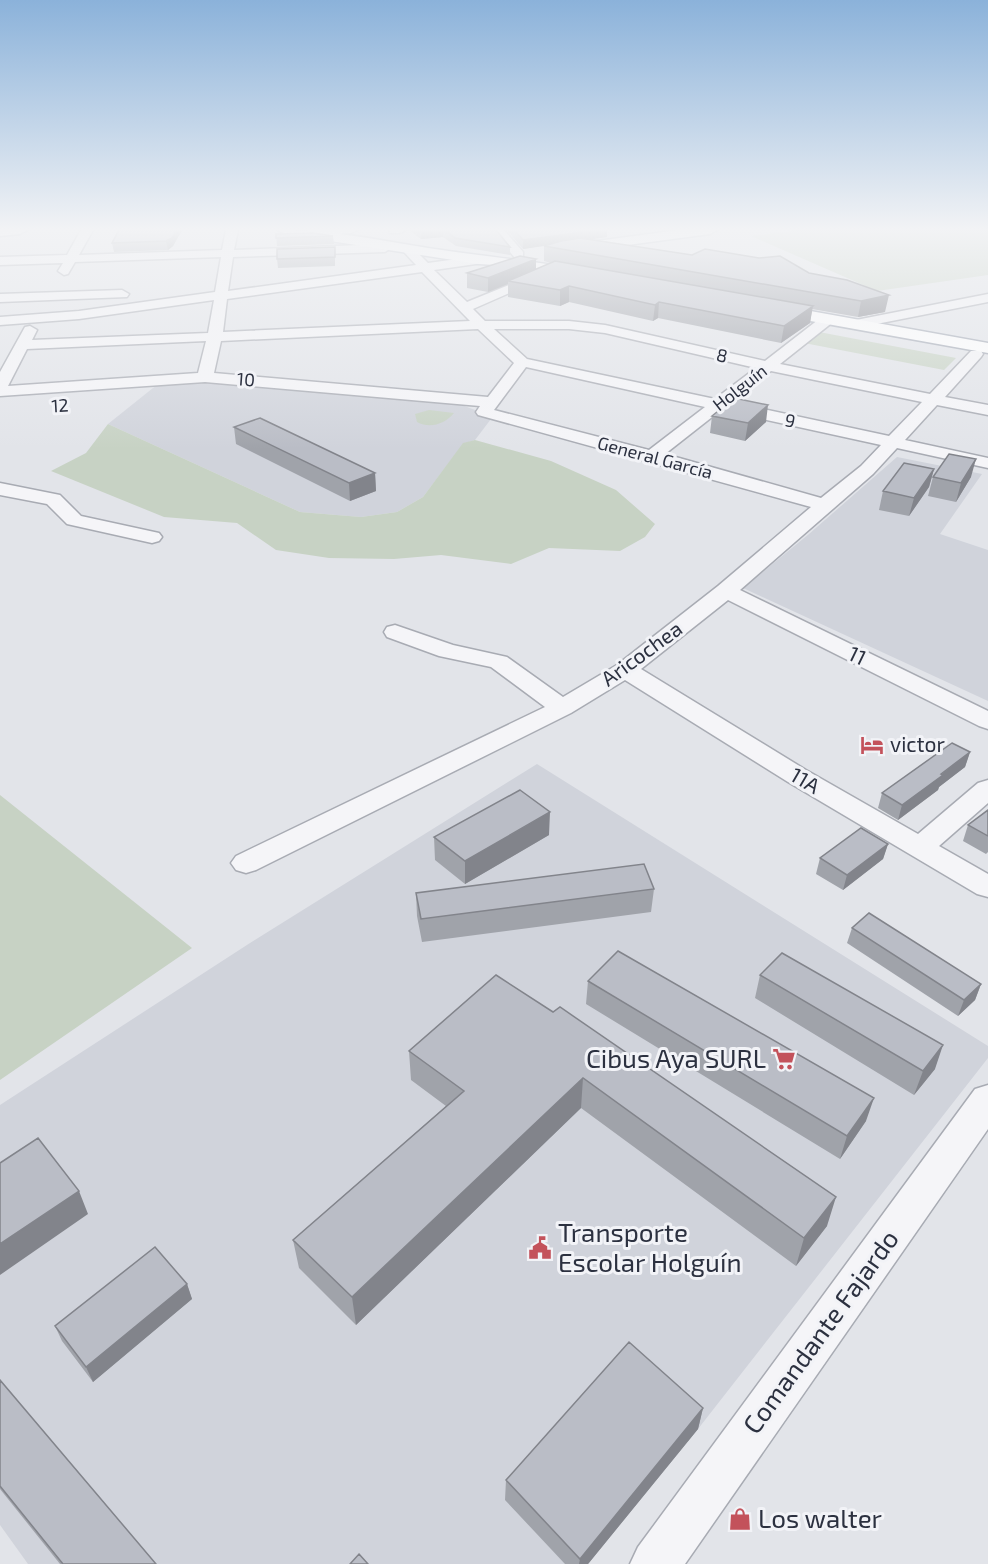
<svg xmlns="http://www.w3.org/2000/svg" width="988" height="1564" viewBox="0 0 988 1564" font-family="'Exo 2',sans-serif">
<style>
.built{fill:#d0d3db}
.green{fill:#c7d2c4}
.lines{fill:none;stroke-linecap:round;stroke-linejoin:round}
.minor-casing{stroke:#a8abb3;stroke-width:3}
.major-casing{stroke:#a2a8b4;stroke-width:3}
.minor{fill:#f5f5f8;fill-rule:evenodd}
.major{fill:#fff;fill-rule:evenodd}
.wall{fill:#a0a3aa}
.shaded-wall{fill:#82848b}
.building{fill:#babdc6;stroke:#82848b;stroke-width:1.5}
.labels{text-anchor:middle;stroke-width:6;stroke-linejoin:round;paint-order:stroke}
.far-street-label{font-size:18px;fill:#2c3140;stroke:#f2f3f7}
.street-label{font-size:21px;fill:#2c3140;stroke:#f2f3f7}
.poi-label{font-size:21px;fill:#2c3140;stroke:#f2f3f7;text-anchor:start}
.near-poi-label{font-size:26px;fill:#2c3140;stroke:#f2f3f7;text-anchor:start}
.near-street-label{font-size:26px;fill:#2c3140;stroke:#f2f3f7}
</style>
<rect width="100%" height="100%" fill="#e2e4e9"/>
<path class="built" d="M211,379L448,400L486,414L491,419L475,440L463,444L423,497L397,512L361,517L300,512L108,424L158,384Z
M897,457L982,474L940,534L988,550V701L743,588L809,534Z
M537,764L988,1046V1058L698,1429L588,1564H28L0,1525V1105L250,943Z"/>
<path class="green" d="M799,230H988V275L877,291L751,236Z
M819,332L956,358L944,370L804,343Z
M429,410L454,413C445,424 430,429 417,422L415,414Z
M108,424L300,512L361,517L397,512L423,497L463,443L475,440L551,461L616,490L655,524L645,537L620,551L549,548L511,564L441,555L394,559L329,558L276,550L237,523L164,517L51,471L86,453Z
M0,795L192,948L0,1080Z"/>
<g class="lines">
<g class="minor-casing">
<path id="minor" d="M81,230H93L79,255L222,250L226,230H238L234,250L385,244L391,248L385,252L233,257L228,291L416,265L404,252L410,248L414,249L428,263L479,256L485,260L483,263L434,270L467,302L538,273L542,272L548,276L473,309L485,321H569L605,325L765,361L823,316L828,315L835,319L833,322L780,364L930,394L971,351H981L983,354L981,357L945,397L988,405V415L937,405L905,440L988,458V468L897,448L873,474L740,590L988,711V729L979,726L728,600L641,669L806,770L918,834L978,783L988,780V803L939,846L988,874V897L977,894L788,782L625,680L571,713L256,870L246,873L236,870L231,863L236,856L545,707L491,667L439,656L387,637L384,632L387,627L395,625L453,645L507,657L563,697L617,665L718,586L811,507L478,415L476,412L480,406L205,382L0,396V372L25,327L30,326L37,330L32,340L208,333L214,300L79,319L0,325V317L79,311L215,292L221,257L75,262L68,274L64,275L58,271L63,263L0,265V257L67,255ZM422,272L470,321L223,332L227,299ZM478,329L514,363L488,397L214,373L221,341ZM494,329H569L605,333L756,368L715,399L527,359ZM206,341L198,373L8,386L27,349ZM526,367L705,407L649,450L494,410ZM771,371L922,402L889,436L731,402ZM721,410L881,445L861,466L821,498L665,454Z
M357,230L351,233L309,236L303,233L308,230Z
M389,230H406L400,233H390Z
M492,230H504L523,252V258H515Z
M122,290L129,294L127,297L0,302V294Z
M988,294V302L856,328L849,324L856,320Z
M0,483L60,495L81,516L159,533L162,537L159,541L152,543L67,524L47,504L0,495Z
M988,1085V1129L685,1564H630L638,1547L975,1089Z"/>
</g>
<g class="major-casing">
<path id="major" d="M0,230H27L20,234L0,236Z
M278,230C328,229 378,240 428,248C481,256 533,261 586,270L594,275L586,280L512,266L479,264L285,234Z
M679,230H717L710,234L567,253L560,249L567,245Z
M766,303L988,343V353L760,312L758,308L760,304Z"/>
</g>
<use href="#minor" class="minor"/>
<use href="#major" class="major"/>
</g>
<path class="wall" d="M182,230L173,246L168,250L114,252L112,243Z
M409,230H496L510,247V255L456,246L443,237L421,239Z
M507,230H607V237L589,239L809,273L885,312L858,317L812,309L810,323L781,343L658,318L653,321L569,302L560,306L508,297V284L488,292L467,288V273L536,259V269L551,263L544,261V246L547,245L523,249Z
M276,234L333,236L334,244L277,246Z
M335,247V266L278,268L277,259Z
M712,416L766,422L745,441L710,433Z
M234,427L375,473L376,491L350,501L236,444Z
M934,469L929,487L909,516L879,510L883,491Z
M933,477H971L956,502L928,496Z
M970,752L965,767L939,787L938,790L898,820L878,808L882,793Z
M988,810V852L986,854L963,841L968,825Z
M549,835L465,884L435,860L434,837Z
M888,844L883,859L843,890L816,874L820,858Z
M654,889L651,912L422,942L417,916L416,893Z
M852,928L981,984L975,1000L958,1016L847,943Z
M496,975L827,1226L796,1266L581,1108L356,1325L299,1268L293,1240L446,1106L411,1080L409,1051Z
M760,975L935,1069L914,1095L755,998Z
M588,981L866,1121L840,1159L586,1004Z
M187,1284L192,1299L93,1382L62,1341L55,1326Z
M0,1380L156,1564H60L0,1489Z
M703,1408L698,1429L588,1564H565L505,1500L506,1480Z"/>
<path class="shaded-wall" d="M177,230H182L173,246L168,250L166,241Z
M430,230H443V237L421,239V231Z
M600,230H607V237L523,249V240Z
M536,259V273L508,281V284L488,292V278Z
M569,286V302L560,306V290Z
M889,295L885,312L858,317L861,301Z
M659,302L658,318L653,321L655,305Z
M813,306L810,323L781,343L784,326Z
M768,405L766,422L745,441L748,423Z
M976,459L971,477L956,502L961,483Z
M934,469L929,487L909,516L914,498Z
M375,473L376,491L350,501L349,483Z
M970,752L965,767L939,787L938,790L898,820L902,805Z
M550,812L549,835L465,884V861Z
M888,844L883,859L843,890L847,875Z
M981,984L975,1000L958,1016L964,1000Z
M943,1045L935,1069L914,1095L923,1071Z
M583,1078L581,1108L356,1325L352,1297Z
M874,1098L866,1121L840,1159L847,1136Z
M79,1191L88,1214L0,1275V1244Z
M836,1197L827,1226L796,1266L804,1238Z
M187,1284L192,1299L93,1382L86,1367Z
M703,1408L698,1429L588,1564H579L580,1559Z"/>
<path class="building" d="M119,230H177L172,238L166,241L112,243Z
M445,230H496L510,247L455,238Z
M514,230H600L523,240Z
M313,233L333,236L276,238V234Z
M580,238L692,255L705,249L759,258L780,256L809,273L847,280L889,295L861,301L544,246L561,241Z
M335,247V257L277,259V249Z
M520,256L536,259L488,278L467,273Z
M555,261L813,306L784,326L659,302L655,305L569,286L560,290L508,281Z
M734,398L768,405L748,423L712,416Z
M260,418L375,473L349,483L234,427Z
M949,454L976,459L961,483L933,477Z
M904,463L934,469L914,498L883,491Z
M952,743L970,752L941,774L943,775L902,805L882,793Z
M520,790L550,812L465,861L434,837Z
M988,810V836L968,825Z
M861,828L888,844L847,875L820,858Z
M644,864L654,889L421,919L416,893Z
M869,913L981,984L964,1000L852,928Z
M618,951L874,1098L847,1136L588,981Z
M782,953L943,1045L923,1071L760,975Z
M496,975L553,1012L560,1007L836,1197L804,1238L583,1078L352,1297L293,1240L464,1091L409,1051Z
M38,1138L79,1191L0,1244V1163Z
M155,1247L187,1284L86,1367L55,1326Z
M629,1342L703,1408L580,1559L506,1480Z
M0,1380L156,1564H63L0,1486Z
M359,1554L368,1564H350Z"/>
<linearGradient id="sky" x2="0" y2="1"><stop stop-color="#8bb2da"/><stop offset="0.51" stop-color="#f2f3f5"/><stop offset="1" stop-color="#f2f3f5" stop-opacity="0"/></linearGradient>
<rect width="988" height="449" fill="url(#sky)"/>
<defs>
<g id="hotel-bare" transform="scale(1.8)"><path d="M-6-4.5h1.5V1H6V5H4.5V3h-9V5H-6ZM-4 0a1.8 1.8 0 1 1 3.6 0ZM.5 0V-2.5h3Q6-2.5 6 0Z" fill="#c3525b" stroke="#f2f3f7" stroke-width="2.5" paint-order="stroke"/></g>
<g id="supermarket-bare" transform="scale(1.8)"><path d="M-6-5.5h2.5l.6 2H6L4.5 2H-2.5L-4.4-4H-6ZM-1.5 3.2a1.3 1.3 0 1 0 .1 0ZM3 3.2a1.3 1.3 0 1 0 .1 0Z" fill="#c3525b" stroke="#f2f3f7" stroke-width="2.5" paint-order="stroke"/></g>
<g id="civic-bare" transform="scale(1.8)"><path d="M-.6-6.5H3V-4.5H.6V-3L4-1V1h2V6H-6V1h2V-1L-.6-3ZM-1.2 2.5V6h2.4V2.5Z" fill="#c3525b" stroke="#f2f3f7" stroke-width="2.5" paint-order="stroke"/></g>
<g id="shop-bare" transform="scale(1.8)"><path d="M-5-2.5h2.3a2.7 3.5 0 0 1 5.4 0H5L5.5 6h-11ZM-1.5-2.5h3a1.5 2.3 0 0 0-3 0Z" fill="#c3525b" stroke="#f2f3f7" stroke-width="2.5" paint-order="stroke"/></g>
</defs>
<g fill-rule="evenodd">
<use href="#hotel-bare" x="872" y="745"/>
<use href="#supermarket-bare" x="784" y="1059"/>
<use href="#civic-bare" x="540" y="1248"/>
<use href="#shop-bare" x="740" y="1519"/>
</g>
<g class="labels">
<g class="far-street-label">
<text transform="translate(722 356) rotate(13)" y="6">8</text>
<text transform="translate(246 380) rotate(4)" y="6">10</text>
<text transform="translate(740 388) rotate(-38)" y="6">Holguín</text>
<text transform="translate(60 406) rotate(-3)" y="6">12</text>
<text transform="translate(790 421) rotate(12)" y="6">9</text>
<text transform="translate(655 458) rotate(15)" y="6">General García</text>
</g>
<g class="street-label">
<text transform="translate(642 654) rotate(-36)" y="7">Aricochea</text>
<text transform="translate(857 656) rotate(26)" y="7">11</text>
<text transform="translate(805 781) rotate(30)" y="7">11A</text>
</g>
<g class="poi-label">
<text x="890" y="752">victor</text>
</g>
<g class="near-poi-label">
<text x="766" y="1068" text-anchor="end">Cibus Aya SURL</text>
<text x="558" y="1242">Transporte<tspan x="558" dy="30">Escolar Holguín</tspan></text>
<text x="758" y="1528">Los walter</text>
</g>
<g class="near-street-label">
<text transform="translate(821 1332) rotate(-54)" y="9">Comandante Fajardo</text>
</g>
</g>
</svg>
